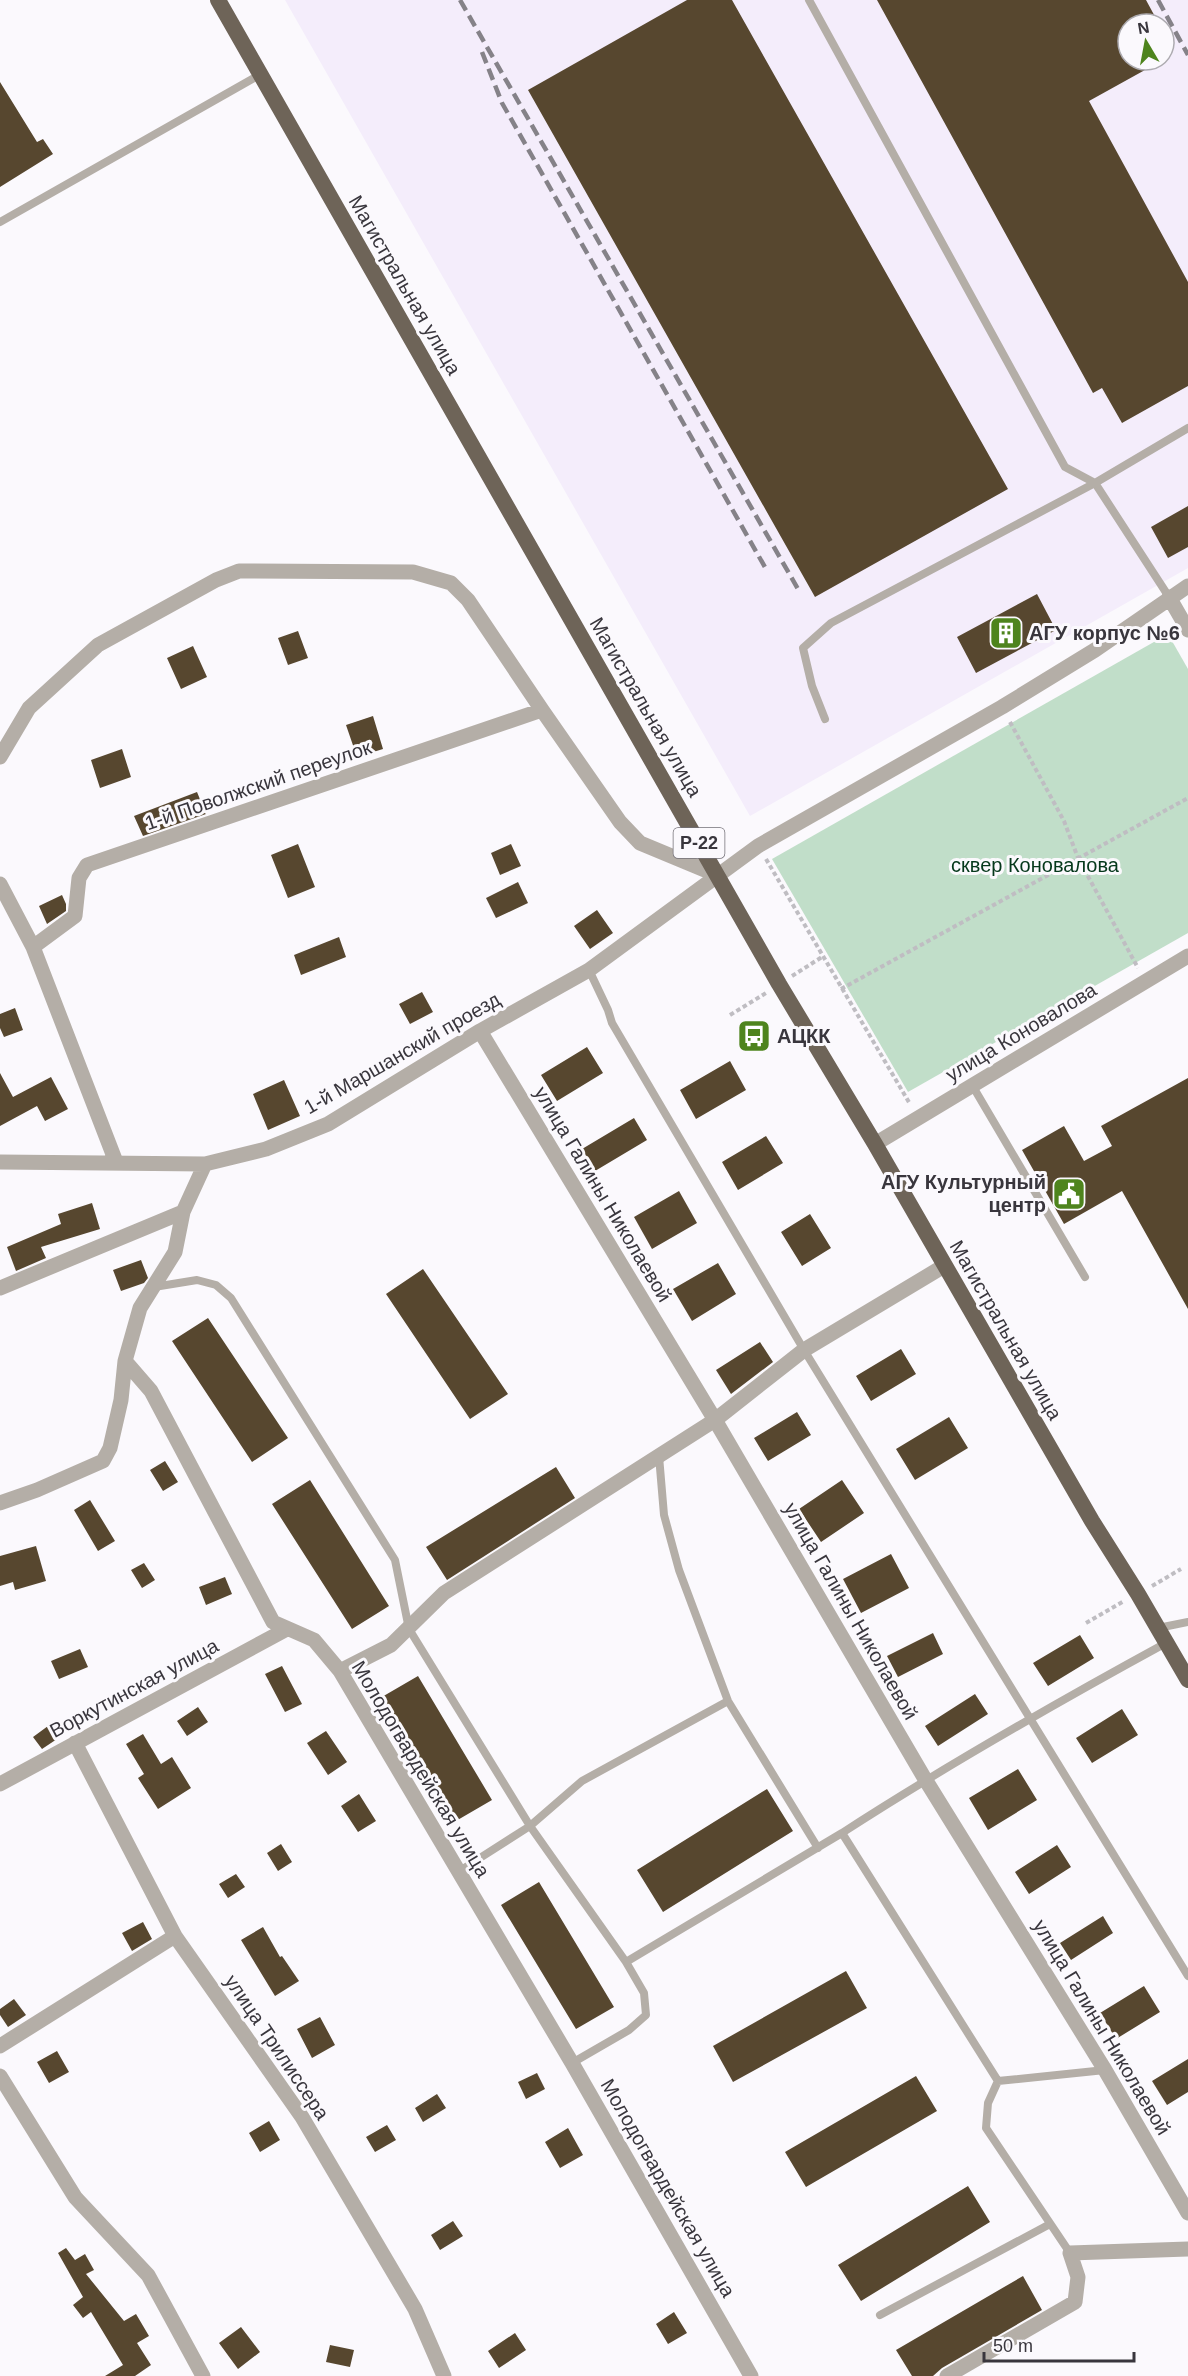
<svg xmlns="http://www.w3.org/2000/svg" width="1188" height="2376" viewBox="0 0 1188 2376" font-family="Arial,sans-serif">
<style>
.built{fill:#f4edfb;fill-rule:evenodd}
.green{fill:#c1dec9}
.building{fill:#57472f}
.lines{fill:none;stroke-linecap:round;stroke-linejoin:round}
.path{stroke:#bfbdc2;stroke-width:4;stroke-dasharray:4.5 3;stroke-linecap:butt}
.service{stroke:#b4aea7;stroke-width:8}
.minor{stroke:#b4aea7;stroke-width:15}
.trunk{stroke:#6e6458;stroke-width:16}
.rail{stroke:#858288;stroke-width:4.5;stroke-dasharray:12 6;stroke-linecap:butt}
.labels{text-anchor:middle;stroke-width:6;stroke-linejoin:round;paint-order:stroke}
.shield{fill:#fbf9fd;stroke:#737077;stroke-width:1.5}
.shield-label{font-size:18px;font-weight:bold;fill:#39363d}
.street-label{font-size:20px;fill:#39363d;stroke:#fbf9fd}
.poi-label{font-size:20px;font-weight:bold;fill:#39363d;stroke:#fbf9fd;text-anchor:start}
.park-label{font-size:20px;fill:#05381b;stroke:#fbf9fd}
</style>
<rect width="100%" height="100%" fill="#fbf9fd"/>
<path class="built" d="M285,0H1188V568L750,816ZM1128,24H1164V60H1128Z"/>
<path class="green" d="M1168,634L1188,669V933L908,1092L772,859Z"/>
<path class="building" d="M687,0H732L1008,489L815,597L528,90Z
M877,0H1146L1159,24H1128V60H1163L1089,101L1188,282V386L1122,423L1102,388L1093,393Z
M0,82L37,142L43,139L53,154L0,187Z
M1188,506V547L1168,558L1151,527Z
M1037,594L1056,630L976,673L957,637Z
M298,631L308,658L288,665L278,638Z
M193,646L207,677L181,689L167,658Z
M373,716L383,749L357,757L346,725Z
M122,749L131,777L100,788L91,760Z
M197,792L206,814L143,836L134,816Z
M298,844L315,887L288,898L271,855Z
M511,844L521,866L500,875L491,853Z
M518,882L528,903L496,918L486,898Z
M62,895L66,904V911L47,924L39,906Z
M597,910L613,933L590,949L574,926Z
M339,937L346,957L301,975L294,955Z
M422,992L433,1012L410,1024L399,1004Z
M15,1008L23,1030L4,1037L0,1028V1014Z
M587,1047L603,1073L557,1101L541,1075Z
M730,1061L746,1090L696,1119L680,1090Z
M0,1073L13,1097L51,1077L68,1109L45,1121L37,1106L0,1126Z
M1188,1078V1309L1122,1191L1064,1224L1022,1150L1064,1126L1084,1161L1112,1146L1101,1126Z
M284,1080L300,1116L268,1130L253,1094Z
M634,1118L647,1140L595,1171L582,1149Z
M766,1136L783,1163L738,1190L722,1162Z
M679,1191L697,1223L652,1249L634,1217Z
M92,1203L100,1229L41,1247L46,1258L16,1271L7,1247L61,1224L58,1214Z
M810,1214L831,1248L802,1266L781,1232Z
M141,1260L148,1278L144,1283L121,1291L113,1270Z
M718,1263L736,1294L692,1321L673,1289Z
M423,1269L508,1394L470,1419L386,1294Z
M208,1318L288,1438L252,1462L172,1341Z
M760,1342L773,1362L731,1394L716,1370Z
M901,1349L916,1374L871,1401L856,1376Z
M797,1412L811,1435L768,1461L754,1438Z
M949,1417L968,1448L915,1480L896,1449Z
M165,1461L178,1482L163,1491L150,1470Z
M556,1467L575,1498L447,1580L426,1547Z
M310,1480L389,1606L352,1629L272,1504Z
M842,1480L864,1513L821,1542L799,1509Z
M90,1500L115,1541L98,1551L74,1510Z
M36,1546L46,1581L15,1590L13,1582L0,1586V1556Z
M891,1554L909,1588L861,1613L843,1579Z
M144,1563L155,1580L142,1588L131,1570Z
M225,1577L232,1594L206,1605L199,1587Z
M933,1633L943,1654L898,1677L887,1656Z
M1080,1635L1094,1658L1048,1686L1033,1663Z
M80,1649L88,1667L59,1679L51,1661Z
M282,1666L302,1704L285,1712L265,1674Z
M418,1676L492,1800L449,1825L375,1701Z
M975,1694L988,1714L938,1746L925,1726Z
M198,1707L208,1722L187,1736L177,1721Z
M1122,1709L1138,1735L1092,1763L1076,1738Z
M48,1726L57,1739L42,1749L33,1737Z
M326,1731L347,1762L328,1775L307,1743Z
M143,1734L161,1764L172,1757L191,1788L158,1809L138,1778L144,1774L126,1744Z
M1018,1769L1037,1800L988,1830L969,1798Z
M767,1789L793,1831L663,1912L637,1870Z
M359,1794L376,1821L358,1832L341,1806Z
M281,1844L292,1862L278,1871L267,1853Z
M1057,1845L1071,1867L1029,1894L1015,1872Z
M236,1874L245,1887L228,1898L219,1884Z
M539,1882L614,2007L576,2029L501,1905Z
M1103,1916L1113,1933L1071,1960L1060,1943Z
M143,1922L152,1939L132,1951L122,1933Z
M263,1927L280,1957L282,1956L299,1981L275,1996L241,1940Z
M846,1971L867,2008L733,2082L713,2046Z
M1144,1986L1160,2012L1116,2039L1100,2013Z
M14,1999L26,2015L8,2027L0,2015V2009Z
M320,2017L335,2045L312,2058L297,2029Z
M57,2051L69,2072L49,2083L37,2062Z
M1188,2059V2092L1167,2105L1152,2081Z
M537,2073L545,2089L526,2099L518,2082Z
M916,2076L937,2111L806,2187L785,2152Z
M437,2094L446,2108L423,2122L415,2108Z
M269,2121L280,2140L260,2152L249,2133Z
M387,2125L396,2140L375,2152L366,2137Z
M568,2128L583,2155L560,2168L545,2142Z
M968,2186L990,2222L861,2301L838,2265Z
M453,2221L463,2236L440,2250L431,2235Z
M66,2248L75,2260L85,2254L94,2270L86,2274L124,2321L136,2314L149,2336L137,2343L151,2365L135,2376H105L123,2365L91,2312L83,2318L73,2305L83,2297L58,2253Z
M1023,2276L1042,2310L942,2368L933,2376H912L896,2350Z
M674,2312L687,2333L668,2344L656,2324Z
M241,2327L260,2352L238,2369L219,2343Z
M515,2333L526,2350L499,2368L488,2351Z
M330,2345L354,2350L350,2367L326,2362Z"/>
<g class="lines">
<path class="path" d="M1010,722L1064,821L1078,858L1138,968
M766,859L910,1104
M792,976L822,957
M841,989L1188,798
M730,1015L766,993
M1152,1586L1181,1569
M1086,1623L1124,1601"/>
<path class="service" d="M809,0L1065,467L1095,483L1169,597
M0,222L261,74
M825,719L812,686L803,648L831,623L1095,483L1188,428
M589,970L608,1010L612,1023L804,1350L1188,1976
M972,1085L1085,1277
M154,1287L197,1280L216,1285L231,1298L395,1560L409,1629L530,1826L626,1962L644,1993L646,2015L629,2030L572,2063
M659,1456L664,1515L679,1570L728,1701L818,1848
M1158,1628L1188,1622
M458,1872L530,1826L582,1781L728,1701
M626,1962L842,1833
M1105,2070L998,2081L842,1833C947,1765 1056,1703 1166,1643
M998,2081L988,2103L986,2128L1070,2253
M880,2315L1050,2224"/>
<path class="minor" d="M1169,597L1188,630
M0,757L29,708L98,645L216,580L239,571L413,572L451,583L468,600L542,710L620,822L640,843L717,875
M0,884L33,947L116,1162
M33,947L75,916L79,878L87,865L542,710
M480,1031L715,1420L925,1779L1105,2070L1188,2213
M875,1144L1188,956
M0,1162L205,1164L266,1149L328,1124L480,1031L589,970L758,846L1002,707L1095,650L1188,586
M205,1164L183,1212L175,1252L140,1308L125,1361L151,1391L273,1622L314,1640L340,1671L572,2063L751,2376
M0,1288L183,1212
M0,1503L37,1490L103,1461L110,1448L121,1400L125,1361
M340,1671L391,1645L444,1593L715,1420L804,1350L944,1266
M75,1743L175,1936L302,2117L415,2309L444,2376
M0,1784L287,1629
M0,2046L175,1936
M0,2076L75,2197L148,2275L203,2376
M947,2376L1075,2302L1078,2277L1070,2253L1188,2249"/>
<path class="trunk" d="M218,0L779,984L875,1144L1092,1521L1138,1594L1188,1680"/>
<path class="rail" d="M460,0L798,589
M1158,0L1188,55
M482,52L502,103L766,569"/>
</g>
<defs>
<g id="building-square" transform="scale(1.725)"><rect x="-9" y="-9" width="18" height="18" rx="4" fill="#4e841d" stroke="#fbf9fd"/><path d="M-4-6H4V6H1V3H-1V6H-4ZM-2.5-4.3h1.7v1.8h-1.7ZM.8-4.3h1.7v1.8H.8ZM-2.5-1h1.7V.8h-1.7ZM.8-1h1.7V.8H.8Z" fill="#fff"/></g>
<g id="bus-square" transform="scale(1.725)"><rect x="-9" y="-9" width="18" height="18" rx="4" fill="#4e841d" stroke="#fbf9fd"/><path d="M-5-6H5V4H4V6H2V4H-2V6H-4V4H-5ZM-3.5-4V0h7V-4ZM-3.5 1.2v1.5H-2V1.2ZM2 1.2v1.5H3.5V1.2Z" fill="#fff"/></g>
<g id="civic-square" transform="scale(1.725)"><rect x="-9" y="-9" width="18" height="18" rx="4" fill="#4e841d" stroke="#fbf9fd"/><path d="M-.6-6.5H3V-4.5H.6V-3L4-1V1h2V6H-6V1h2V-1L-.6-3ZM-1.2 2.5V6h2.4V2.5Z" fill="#fff"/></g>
</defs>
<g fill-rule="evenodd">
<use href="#building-square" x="1006" y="633"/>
<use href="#bus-square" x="754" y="1036"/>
<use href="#civic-square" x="1069" y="1194"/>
</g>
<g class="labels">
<rect class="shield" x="673.5" y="828" width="51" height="30" rx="4.5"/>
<g class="shield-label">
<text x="699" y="849">Р-22</text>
</g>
<g class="street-label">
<text transform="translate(405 285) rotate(60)" y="7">Магистральная улица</text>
<text transform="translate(646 707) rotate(60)" y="7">Магистральная улица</text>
<text transform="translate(258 785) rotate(-19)" y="7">1-й Поволжский переулок</text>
<text transform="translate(1021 1032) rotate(-31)" y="7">улица Коновалова</text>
<text transform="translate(402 1053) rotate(-30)" y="7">1-й Маршанский проезд</text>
<text transform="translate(603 1194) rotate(59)" y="7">улица Галины Николаевой</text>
<text transform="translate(1006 1330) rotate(60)" y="7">Магистральная улица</text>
<text transform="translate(851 1611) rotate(60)" y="7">улица Галины Николаевой</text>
<text transform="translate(134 1688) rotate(-28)" y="7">Воркутинская улица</text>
<text transform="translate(421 1769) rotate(59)" y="7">Молодогвардейская улица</text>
<text transform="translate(1102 2027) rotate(59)" y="7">улица Галины Николаевой</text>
<text transform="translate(277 2047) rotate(56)" y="7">улица Трилиссера</text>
<text transform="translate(668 2188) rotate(60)" y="7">Молодогвардейская улица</text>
</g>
<g class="poi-label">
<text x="1029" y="640">АГУ корпус №6</text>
<text x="777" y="1043">АЦКК</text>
<text x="1046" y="1189" text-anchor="end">АГУ Культурный<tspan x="1046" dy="23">центр</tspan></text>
</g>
<g class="park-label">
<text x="1035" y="872">сквер Коновалова</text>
</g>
</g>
<g transform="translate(1146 42) rotate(350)"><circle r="28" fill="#fbf9fd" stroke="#adabb0" stroke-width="1.5"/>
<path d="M0-4.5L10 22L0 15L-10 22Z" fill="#4e841d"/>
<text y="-9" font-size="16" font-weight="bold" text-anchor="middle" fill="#39363d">N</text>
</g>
<path d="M984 2352v9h150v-9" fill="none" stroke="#39363d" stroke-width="3"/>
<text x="993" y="2352" font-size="18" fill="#39363d" stroke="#fbf9fd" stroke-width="4.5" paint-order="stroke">50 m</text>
</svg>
